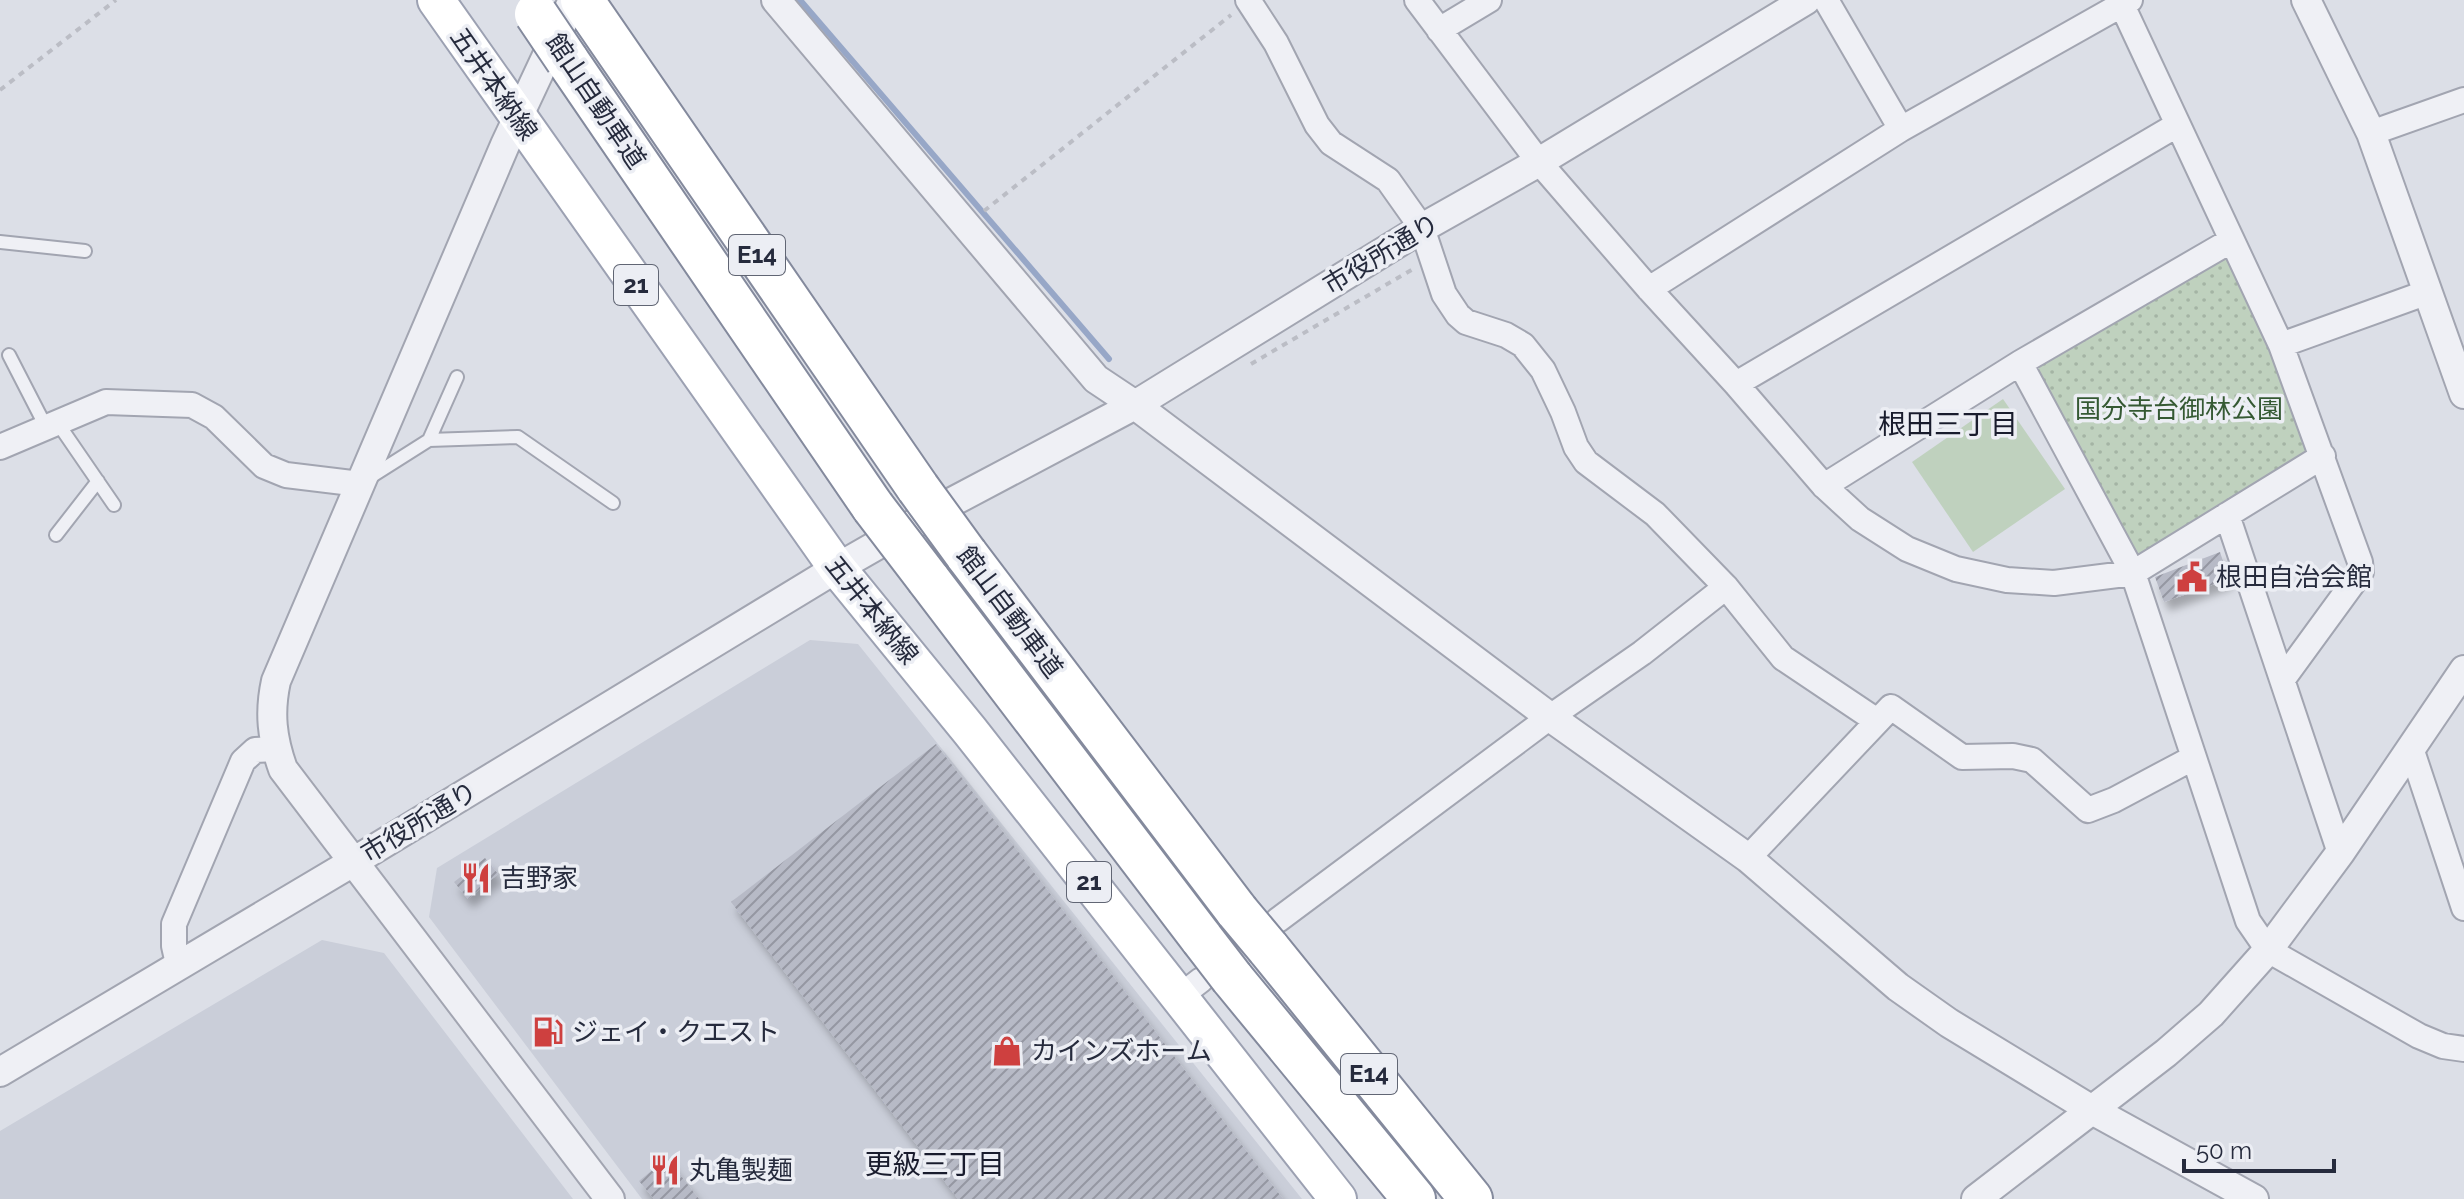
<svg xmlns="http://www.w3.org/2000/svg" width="2464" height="1199" viewBox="0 0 2464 1199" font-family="Raleway,'Noto Sans JP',sans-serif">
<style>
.built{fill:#caced9}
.grass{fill:#bfd1be}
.park{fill:url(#park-dots)}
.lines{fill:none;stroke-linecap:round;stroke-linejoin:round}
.stream{stroke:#97a7c7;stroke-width:6}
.building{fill:url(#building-hatch);filter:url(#shadow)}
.service-casing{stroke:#a2a5b1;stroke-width:16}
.minor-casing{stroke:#a2a5b1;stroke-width:28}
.tertiary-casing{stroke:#a2a5b1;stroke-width:32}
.primary-casing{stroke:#9ca1b2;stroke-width:40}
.motorway-casing{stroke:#848a9d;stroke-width:46}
.path{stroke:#bbbdc5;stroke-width:4;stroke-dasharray:6 6;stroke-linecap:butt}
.service{stroke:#eff0f5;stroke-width:12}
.minor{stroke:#eff0f5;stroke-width:24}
.tertiary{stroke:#eff0f5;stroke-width:28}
.primary{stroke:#fff;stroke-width:36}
.motorway{stroke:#fff;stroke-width:42}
.motorway-bridge-casing{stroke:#848a9d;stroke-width:46;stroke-linecap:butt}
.motorway-bridge{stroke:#fff;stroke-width:42}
.labels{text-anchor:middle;stroke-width:7;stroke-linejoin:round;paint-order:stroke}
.shield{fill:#eceef4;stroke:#616674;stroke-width:2}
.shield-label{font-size:24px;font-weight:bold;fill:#262b3d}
.street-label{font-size:26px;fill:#262b3d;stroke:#eceef4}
.park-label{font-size:26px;fill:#355933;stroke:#eceef4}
.poi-label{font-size:26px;fill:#262b3d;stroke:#eceef4;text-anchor:start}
.neighbourhood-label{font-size:28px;fill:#191c2d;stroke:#eceef4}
</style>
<defs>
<pattern id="park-dots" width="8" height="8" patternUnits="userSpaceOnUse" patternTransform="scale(2)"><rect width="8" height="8" fill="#bfd1be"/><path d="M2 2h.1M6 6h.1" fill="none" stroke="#a4b4a4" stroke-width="1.8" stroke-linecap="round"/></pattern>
<pattern id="building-hatch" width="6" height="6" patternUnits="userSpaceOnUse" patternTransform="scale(2)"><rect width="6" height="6" fill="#b7bac6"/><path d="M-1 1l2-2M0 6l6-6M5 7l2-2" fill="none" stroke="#9597a2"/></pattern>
<filter id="shadow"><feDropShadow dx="5" dy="9" stdDeviation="4" flood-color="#0004"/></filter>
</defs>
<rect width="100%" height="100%" fill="#dcdfe7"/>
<path class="built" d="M810,640L858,644L1302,1199H642L429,917L437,868Z
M322,940L384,953L573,1199H0V1131Z"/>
<path class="grass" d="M2003,399L2065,489L1973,552L1912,462Z"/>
<path class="park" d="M2222,256L2230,257L2273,350L2310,451L2142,559L2133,556L2037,374L2040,364Z"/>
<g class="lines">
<path class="stream" d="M800,0L1109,359"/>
</g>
<path class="building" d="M2220,552L2229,579L2164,602L2155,577Z
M936,744L1283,1199H958L731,902Z
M485,858L498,874L468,899L454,882Z
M667,1158L699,1199H654L639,1181Z"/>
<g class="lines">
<g class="service-casing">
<path id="service" d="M0,242L85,251
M9,355L46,427
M57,422L114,505
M429,440L457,377
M369,478L429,440L518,437L613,503
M56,535L98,481"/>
</g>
<g class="minor-casing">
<path id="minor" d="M1248,0L1276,43L1317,125L1331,143L1388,180L1422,228L1444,294L1458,315L1466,322L1506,335L1523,345L1543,370L1563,412L1576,447L1586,462L1655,514L1726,587L1783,658L1877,721
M1417,0L1539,162L1649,289L1736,384L1824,486L1860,519L1907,549L1956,569L2007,580L2054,583L2133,573L2323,456
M1826,0L1901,129
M2122,5L2281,345L2360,562L2361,572L2283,679
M1439,30L1489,0
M2371,133L2464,100
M1649,289L1901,129L2130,0
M2281,345L2428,292
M2020,363L2133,573L2248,921L2268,950L2419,1036L2443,1046L2464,1049
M1736,384L2177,125
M0,447L106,402L192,405L214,417L264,466L286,475L360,484
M1824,486L2020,363L2232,240
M2227,515L2340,853
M2411,748L2464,908
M1748,858L1891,707L1962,757L2013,756L2032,760L2088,810L2114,800L2193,758
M1278,920L1550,717L1642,653L1726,587
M178,964L174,946V924L243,761L255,750L276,749
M1179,997L1201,980"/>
</g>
<g class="tertiary-casing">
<path id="tertiary" d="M573,0L505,145L276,681C269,713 272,738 283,769L610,1199
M776,0L1096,379L1135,405L1550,717L1748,858L1898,987L1949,1023L2092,1110L2254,1199
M2306,0L2371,133L2464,394
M0,1072L353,862L837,568L952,502L1135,405L1422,228L1539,162L1806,0
M1976,1199L2166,1053L2211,1014L2268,950L2340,853L2464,670"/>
</g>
<g class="primary-casing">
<path id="primary" d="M436,0L837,568L970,731L1338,1199"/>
</g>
<g class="motorway-casing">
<path id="motorway" d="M582,0L918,488
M567,60L873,507
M966,554L1237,911
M928,579L1202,939
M1268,948L1471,1199
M1232,978L1414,1199"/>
</g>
<path class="path" d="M0,90L116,0
M984,211L1231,15
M1251,364L1413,269"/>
<use href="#service" class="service"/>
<use href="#minor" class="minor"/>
<use href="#tertiary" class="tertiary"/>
<use href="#primary" class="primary"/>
<use href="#motorway" class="motorway"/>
<g class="motorway-bridge-casing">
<path id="motorway-bridge" d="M536,14L567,60
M918,488L966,554
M873,507L928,579
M1237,911L1268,948
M1202,939L1232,978"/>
</g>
<use href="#motorway-bridge" class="motorway-bridge"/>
</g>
<defs>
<g id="civic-bare" transform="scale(2.4)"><path d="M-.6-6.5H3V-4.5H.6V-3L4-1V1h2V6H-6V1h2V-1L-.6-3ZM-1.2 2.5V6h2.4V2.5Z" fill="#ce403f" stroke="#eceef4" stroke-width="2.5" paint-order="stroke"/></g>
<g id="restaurant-bare" transform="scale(2.4)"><path d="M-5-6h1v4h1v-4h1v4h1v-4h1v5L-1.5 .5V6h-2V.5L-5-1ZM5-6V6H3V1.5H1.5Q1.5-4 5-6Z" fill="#ce403f" stroke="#eceef4" stroke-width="2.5" paint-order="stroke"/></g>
<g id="fuel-bare" transform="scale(2.4)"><path d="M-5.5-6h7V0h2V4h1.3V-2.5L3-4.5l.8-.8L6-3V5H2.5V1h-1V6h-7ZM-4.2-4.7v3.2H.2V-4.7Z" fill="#ce403f" stroke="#eceef4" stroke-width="2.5" paint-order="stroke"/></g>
<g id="shop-bare" transform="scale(2.4)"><path d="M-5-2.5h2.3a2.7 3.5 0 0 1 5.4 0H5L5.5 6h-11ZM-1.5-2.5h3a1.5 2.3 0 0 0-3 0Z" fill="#ce403f" stroke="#eceef4" stroke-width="2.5" paint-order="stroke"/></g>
</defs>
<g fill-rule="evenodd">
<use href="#civic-bare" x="2192" y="577"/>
<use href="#restaurant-bare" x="476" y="878"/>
<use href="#fuel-bare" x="548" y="1032"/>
<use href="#shop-bare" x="1007" y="1051"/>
<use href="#restaurant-bare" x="665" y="1170"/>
</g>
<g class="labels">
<g class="shield">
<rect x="729" y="235" width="56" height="40" rx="6"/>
<rect x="614" y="265" width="44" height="40" rx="6"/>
<rect x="1067" y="862" width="44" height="40" rx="6"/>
<rect x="1341" y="1054" width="56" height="40" rx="6"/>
</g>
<g class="shield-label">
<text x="757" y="263">E14</text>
<text x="636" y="293">21</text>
<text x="1089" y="890">21</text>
<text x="1369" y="1082">E14</text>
</g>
<g class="street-label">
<text transform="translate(494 84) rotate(55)" y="9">五井本納線</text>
<text transform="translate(596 101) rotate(56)" y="9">館山自動車道</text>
<text transform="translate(1381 254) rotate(-31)" y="9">市役所通り</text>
<text transform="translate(872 610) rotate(51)" y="9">五井本納線</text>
<text transform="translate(1010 612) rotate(53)" y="9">館山自動車道</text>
<text transform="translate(419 822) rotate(-31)" y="9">市役所通り</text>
</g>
<g class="park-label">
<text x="2179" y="418">国分寺台御林公園</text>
</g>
<g class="poi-label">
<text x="2216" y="586">根田自治会館</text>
<text x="500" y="887">吉野家</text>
<text x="572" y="1041">ジェイ・クエスト</text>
<text x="1031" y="1060">カインズホーム</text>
<text x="689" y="1179">丸亀製麺</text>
</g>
<g class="neighbourhood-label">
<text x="1948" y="434">根田三丁目</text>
<text x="935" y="1174">更級三丁目</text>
</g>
</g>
<path d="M2184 1159v12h150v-12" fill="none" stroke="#262b3d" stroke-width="4"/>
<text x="2196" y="1159" font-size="24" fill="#262b3d" stroke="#eceef4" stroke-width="6" paint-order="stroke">50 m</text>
</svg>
